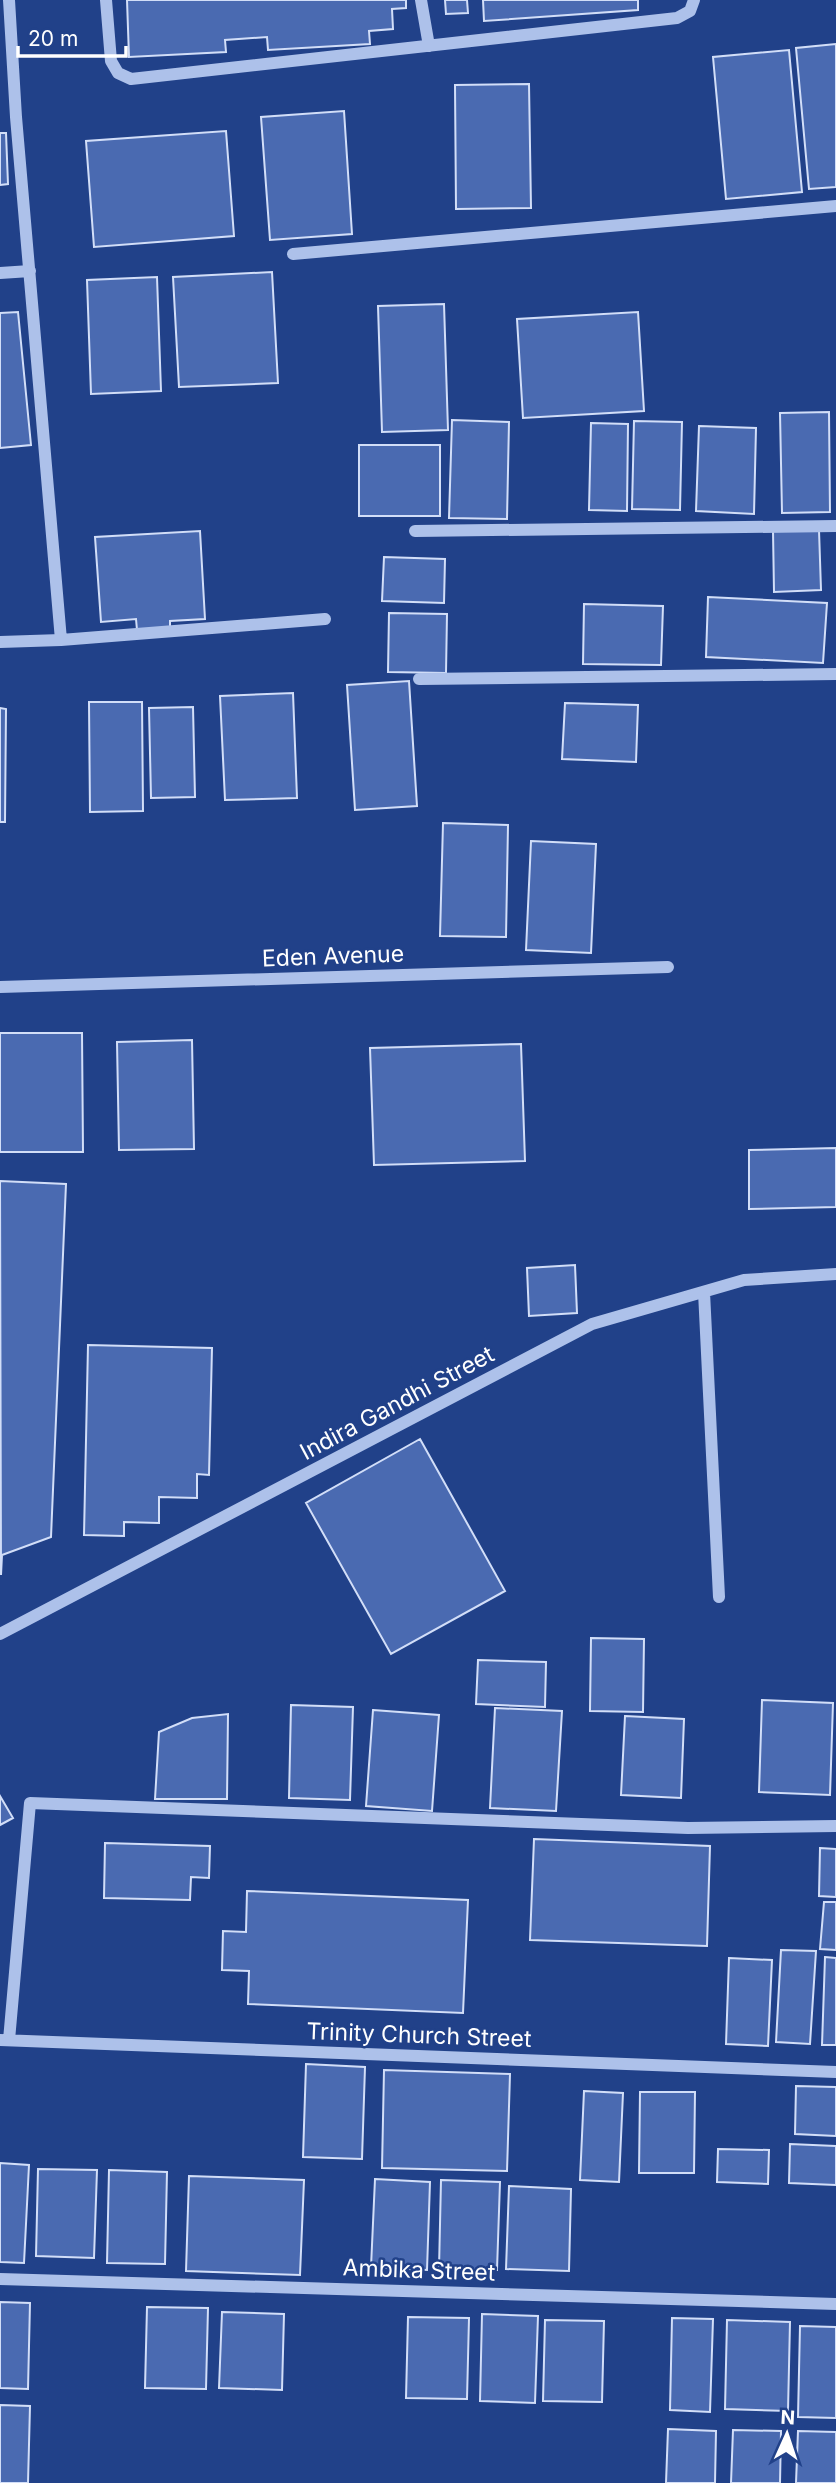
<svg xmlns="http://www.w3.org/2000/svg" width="836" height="2483" viewBox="0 0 836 2483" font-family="Inter,sans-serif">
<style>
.building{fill:#4a6ab1;stroke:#d2def8;stroke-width:2}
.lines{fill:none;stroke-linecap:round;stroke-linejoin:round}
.minor{stroke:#adc1ea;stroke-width:12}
.labels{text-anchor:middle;stroke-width:5;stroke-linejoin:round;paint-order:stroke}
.street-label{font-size:23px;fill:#fff;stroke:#214189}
</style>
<rect width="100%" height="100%" fill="#214189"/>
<path class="building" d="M127,0H406V8L392,9L393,29L369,31L370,44L268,50L267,37L225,40L226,52L129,57Z
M445,0H467L468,13L446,14Z
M483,0H638V10L484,21Z
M836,44V187L809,189L796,48Z
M789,50L802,192L726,199L713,57Z
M529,84L531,208L456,209L455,85Z
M344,111L352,234L270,240L261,117Z
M226,131L234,236L94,247L86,141Z
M0,133H6L8,184L0,185Z
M272,272L278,383L179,387L173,277Z
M157,277L161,391L91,394L87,280Z
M444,304L448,430L382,432L378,306Z
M18,312L31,445L0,448V313Z
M638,312L644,411L523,418L517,319Z
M829,412L830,512L782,513L780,413Z
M452,420L509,422L507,519L449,518Z
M634,421L682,422L680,510L632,509Z
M591,423L628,424L627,511L589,510Z
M699,426L756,428L754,514L696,511Z
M359,445H440V516H359Z
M819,530L821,590L774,592L773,531Z
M200,531L205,619L170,621V628L137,630L136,619L101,622L95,537Z
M384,557L445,559L444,603L382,601Z
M708,597L827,603L823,663L706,657Z
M584,604L663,606L661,665L583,664Z
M389,613L447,614L446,673L388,672Z
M409,681L417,806L355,810L347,685Z
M293,693L297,798L225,800L220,696Z
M89,702H142L143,811L90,812Z
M565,703L638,705L636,762L562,759Z
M193,707L195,797L151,798L149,708Z
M0,708L6,709L5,822H0Z
M443,823L508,825L506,937L440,936Z
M531,841L596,844L591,953L526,950Z
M0,1033H82L83,1152H0Z
M192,1040L194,1149L119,1150L117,1042Z
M521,1044L525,1161L374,1165L370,1048Z
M836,1148V1207L749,1209V1150Z
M0,1181L66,1184L51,1537L2,1555L1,1575Z
M575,1265L577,1313L529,1316L527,1268Z
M88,1345L212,1348L209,1475L197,1474V1498L159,1497V1523L124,1522V1536L84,1535Z
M420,1439L505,1591L391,1654L306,1503Z
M591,1638L644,1639L643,1712L590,1711Z
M478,1660L546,1662L545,1707L476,1704Z
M762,1700L833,1703L830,1795L759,1792Z
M291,1705L353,1707L350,1800L289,1798Z
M495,1708L562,1711L556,1811L490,1808Z
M373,1710L439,1715L432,1811L366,1806Z
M228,1714L227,1799H155L159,1732L192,1718Z
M625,1716L684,1719L681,1798L621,1795Z
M0,1796L13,1818L0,1825Z
M534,1839L710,1846L707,1946L530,1940Z
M105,1843L210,1846L209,1878L191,1877L190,1900L104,1898Z
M820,1848L836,1849V1897L819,1896Z
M247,1891L468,1900L463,2013L248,2004L249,1971L222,1970L223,1931L246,1932Z
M824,1902H836V1950L820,1949Z
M781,1950L816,1951L810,2044L776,2042Z
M825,1957L836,1958V2045H822Z
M729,1958L772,1960L768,2046L726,2044Z
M306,2064L365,2067L362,2159L303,2157Z
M384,2070L510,2074L507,2171L382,2168Z
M796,2086L836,2087V2136L795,2134Z
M584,2091L623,2093L619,2182L580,2180Z
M640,2092H695L694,2173H639Z
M790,2144L836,2146V2185L789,2183Z
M718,2149L769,2150L768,2184L717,2182Z
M0,2163L29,2165L24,2263L0,2262Z
M38,2169L97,2170L94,2258L36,2256Z
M109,2170L167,2172L165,2264L107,2263Z
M189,2176L304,2180L300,2275L186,2271Z
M375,2179L430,2182L427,2270L371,2267Z
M441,2180L500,2182L497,2270L439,2269Z
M509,2186L571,2189L569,2271L506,2269Z
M0,2302L30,2303L28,2389L0,2388Z
M147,2307L208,2308L206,2389L145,2388Z
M222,2312L284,2314L282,2390L219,2388Z
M482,2314L538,2316L535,2403L480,2401Z
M408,2317L469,2318L467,2399L406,2398Z
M672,2318L713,2319L710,2412L670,2410Z
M545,2320L604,2321L602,2402L543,2401Z
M727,2320L790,2322L788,2411L725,2409Z
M800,2326L836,2327V2418L798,2417Z
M0,2405L30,2406L28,2483H0Z
M668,2429L716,2431L715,2483H666Z
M733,2430L781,2431L780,2483H731Z
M798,2431L836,2432V2483H796Z"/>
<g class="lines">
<path class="minor" d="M9,0L16,117L61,640
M106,0L111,61L118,73L131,79L677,18L690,11L694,0
M421,0L429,46
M293,254L836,206
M0,273L30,271
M415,531L836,526
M0,642L61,640L325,619
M419,679L836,674
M0,987L668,967
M704,1292L719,1597
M0,1634L592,1324L744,1280L836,1274
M0,2040L836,2072
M9,2040L30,1803L688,1828L836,1826
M0,2279L836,2304"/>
</g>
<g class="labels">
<g class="street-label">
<text transform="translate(333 956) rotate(-2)" y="8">Eden Avenue</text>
<text transform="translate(397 1403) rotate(-28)" y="8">Indira Gandhi Street</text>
<text transform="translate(419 2035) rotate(2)" y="8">Trinity Church Street</text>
<text transform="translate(419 2270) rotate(2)" y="8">Ambika Street</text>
</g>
</g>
<g transform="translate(787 2434) rotate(3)" stroke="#214189" stroke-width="5" paint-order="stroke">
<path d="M0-5L12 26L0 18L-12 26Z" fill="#ffffff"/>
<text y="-10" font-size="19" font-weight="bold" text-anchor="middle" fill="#ffffff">N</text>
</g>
<path d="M18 46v10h108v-10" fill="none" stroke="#ffffff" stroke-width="3.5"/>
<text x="28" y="46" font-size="21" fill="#ffffff" stroke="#214189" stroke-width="5" paint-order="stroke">20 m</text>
</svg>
